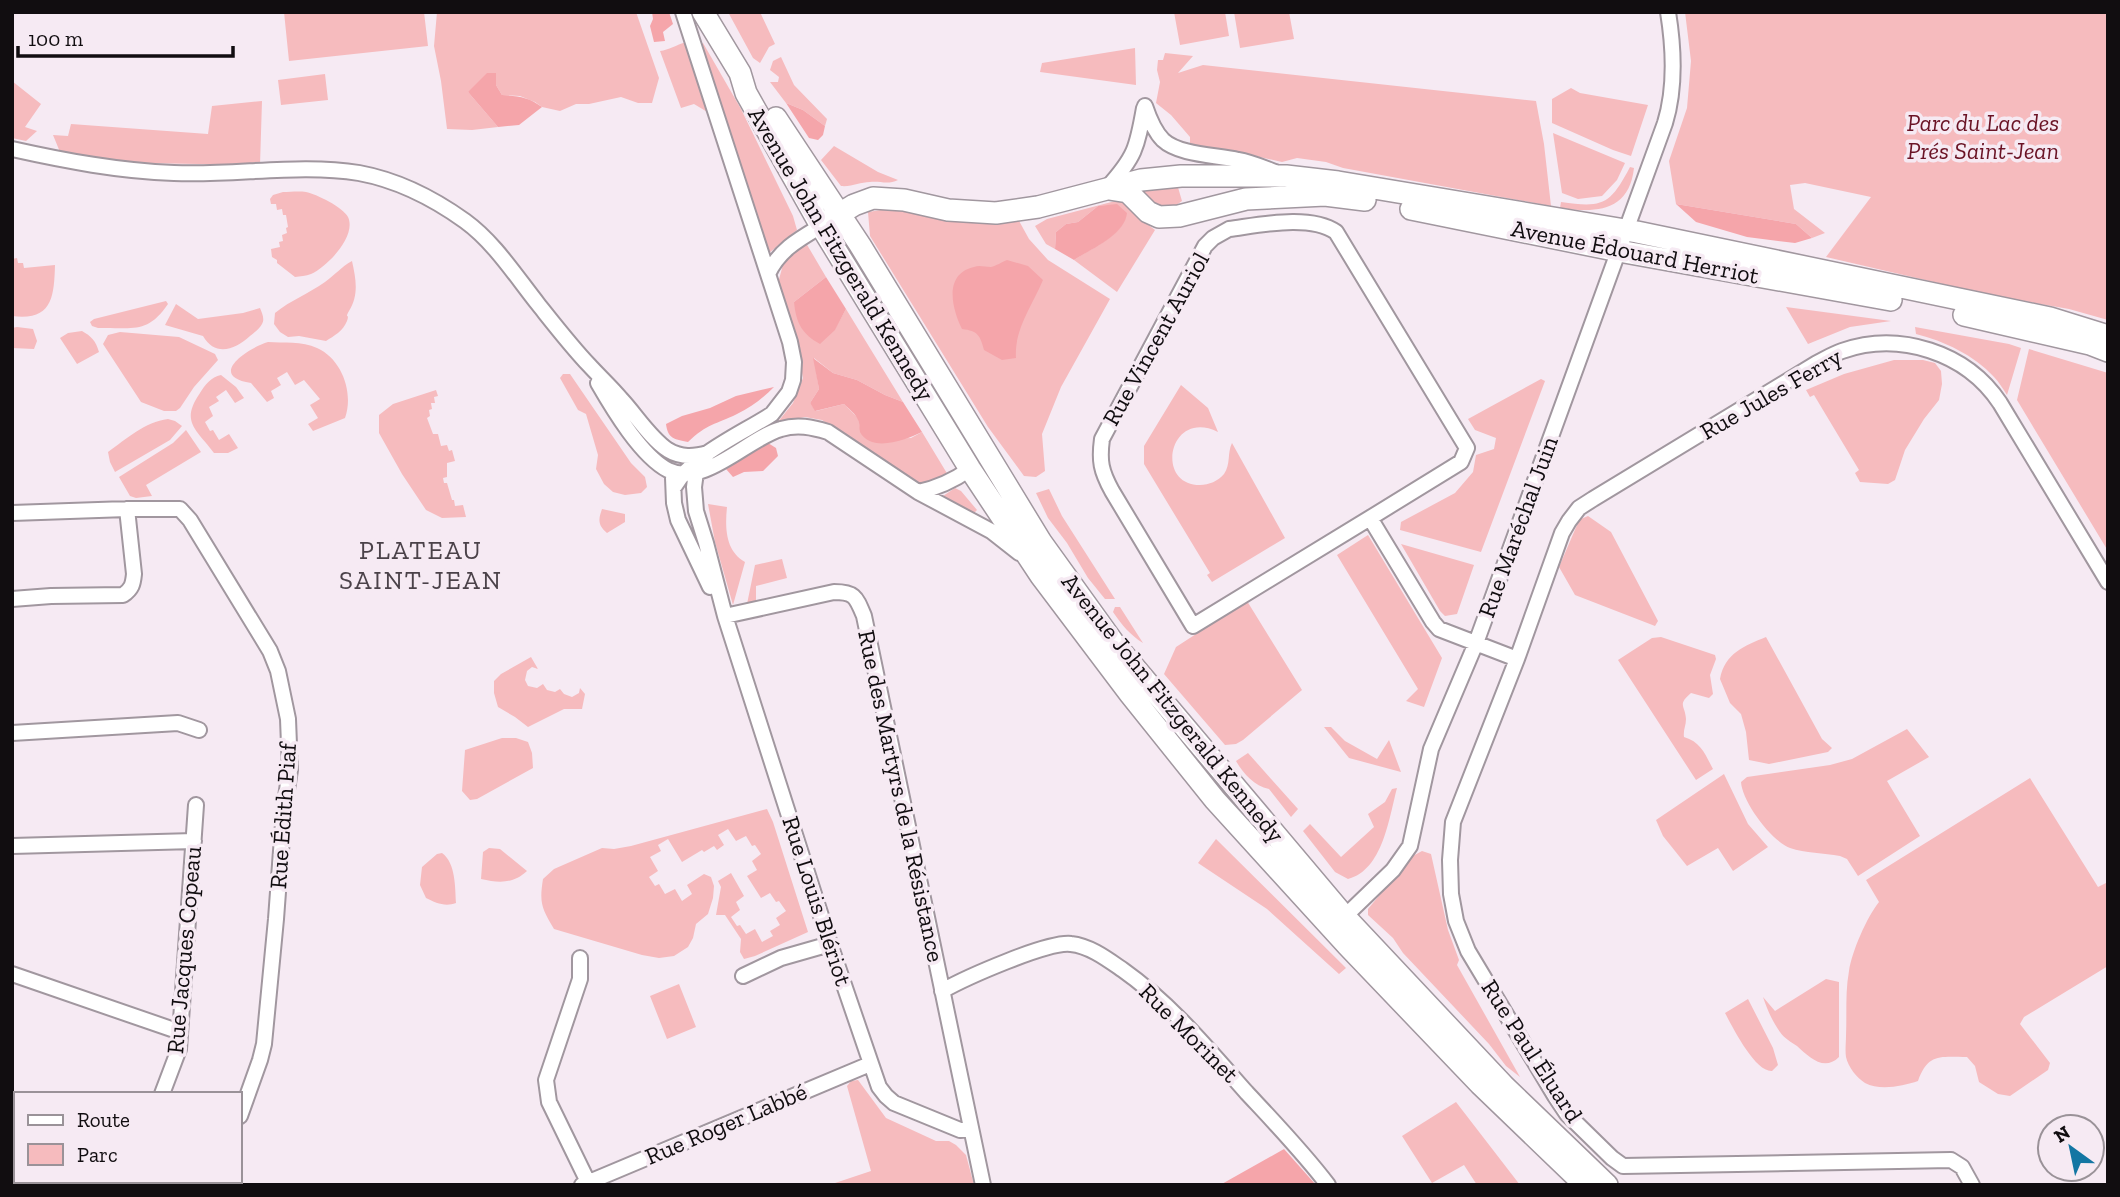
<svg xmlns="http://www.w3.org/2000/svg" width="2120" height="1197" viewBox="0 0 2120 1197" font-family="'Zilla Slab',serif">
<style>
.green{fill:#f6bbbe}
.forest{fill:#f5a5aa}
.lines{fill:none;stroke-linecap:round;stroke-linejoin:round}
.street-casing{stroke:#a1979f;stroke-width:18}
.secondary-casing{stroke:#a1979f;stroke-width:24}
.street{stroke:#fff;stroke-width:14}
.secondary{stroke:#fff;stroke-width:21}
.labels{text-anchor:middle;stroke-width:7;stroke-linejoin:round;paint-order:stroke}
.park-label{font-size:24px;font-style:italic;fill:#6a1325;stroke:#f6eaf3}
.street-label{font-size:24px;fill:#110d10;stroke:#f6eaf3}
.neighbourhood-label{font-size:26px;letter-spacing:2px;fill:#4b4249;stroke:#f6eaf3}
</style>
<rect width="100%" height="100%" fill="#f6eaf3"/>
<path class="green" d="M284,12H424L428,46L289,61Z
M437,12H636L659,78L652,103H638L621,97L589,104H576L560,111L542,107L535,102L520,96L502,95L496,85L468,92L498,127L472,130L447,129L441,81L434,46Z
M728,12H760L775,44L769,47L760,63L753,58Z
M1174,12H1225L1229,36L1180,45Z
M1234,12H1289L1294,39L1240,48Z
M1685,12H2108V320L2069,309L1990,295L1826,257L1871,197L1805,183L1790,185L1794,209L1825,233L1812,238L1796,224L1676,204L1669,161L1687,108L1691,61Z
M686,42L709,113L694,104L681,108L660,51C669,50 676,45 686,42Z
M703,43L741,109L793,216L797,230L769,253L755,217L700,45Z
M1135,48L1136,85L1040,72L1042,63Z
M1165,53L1193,56L1178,73L1203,65L1536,101L1544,144L1551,206L1343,168L1326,162L1297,158L1282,162L1237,152L1190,146V137L1171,115L1156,103L1160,82L1157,70L1158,60H1163Z
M781,57L794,85L827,119L825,126L803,110L786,103L770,82H778L779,77L770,70L773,61Z
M325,74L328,100L281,105L278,80Z
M12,81L41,104L25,127L37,131L26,141L12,138Z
M1571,88L1580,93L1648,105L1631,156L1613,150L1552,123V99Z
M262,101L260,165L141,163L60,152L53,135L68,136L71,124L208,134L212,106Z
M1553,133L1625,163L1617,180L1602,196L1578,199L1562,193Z
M834,146L878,172L898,180C888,185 881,181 870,182C860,182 852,187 841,186L821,160Z
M1630,167L1634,168C1629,212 1596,213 1560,208L1561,202C1603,208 1610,205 1630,167Z
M1143,184H1177L1182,201L1172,208L1162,210L1140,192Z
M283,192C290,192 299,191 306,192C316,194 343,207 348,217C357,236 327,267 311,274C306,276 300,276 295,277L277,263V260L272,257L271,249L280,247L279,242L283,241L282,235L287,233L286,228L288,227L286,215H283L282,209L277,210L276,204H271L270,199L273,195Z
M1119,200L1125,201L1142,220L1155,230L1117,292L1074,260C1091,248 1125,235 1126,213L1117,205L1098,206L1078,222L1066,224L1056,232L1055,249L1046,244L1035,226L1047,219Z
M894,208L1018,219L1029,239L1048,260L1110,299L1061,387L1042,434L1045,471L1036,477L1024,476L988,427L870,236L868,212Z
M806,243L826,277L794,302L835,329L846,309L903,402L885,395L857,380L833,373L814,358L819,389L810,403L816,411L844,404L858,418L861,432L869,440L911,438L922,432L948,475L928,484L915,483L822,420L805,417L777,423L793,403L803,378L795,336L778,283L784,261L792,252Z
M17,258L18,263H23L24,268L55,265C54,298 52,321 12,316V259Z
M352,261C356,279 359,295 349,311C344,320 350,312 347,321C343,331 334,336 326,341L299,336L288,337L280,332L274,324L275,313C291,300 308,294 325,282C335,275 341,267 352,261Z
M166,301L168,304C147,335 132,327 98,328L92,326L90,322L94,319Z
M176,304L198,319L243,313L260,308C262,313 265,319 262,324C260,328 254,333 250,336C235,350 215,357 203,336L165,325Z
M1786,307L1891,321L1850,327L1808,344Z
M17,327L33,329L37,341L34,349L12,348V328Z
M1915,327L2009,344L2021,348L2007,395C2003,389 1999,382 1994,377C1974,355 1944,341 1916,334Z
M82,331C91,336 96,341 99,352L77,364L60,338L68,333Z
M120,332L179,337L215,354L218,360L194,387L180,408L176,411H164L141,402L103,344L108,335Z
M268,342C283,343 302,341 317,348C342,359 354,393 345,418L313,431L308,424L318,418L310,405L320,399L304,380L295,385L287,372L277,378L281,385L271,391L274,398L267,402L251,383C206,376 248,348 268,342Z
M2029,349L2108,373V551L2017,400Z
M1894,360H1923L1935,363L1941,371L1942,384L1939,400L1924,419L1905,450L1895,480L1888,484L1860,482L1855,473L1859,470L1814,395L1810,397L1806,390L1844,374Z
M563,374H570L631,463L645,477L647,487L641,493L625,495L613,492L604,484L596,469L598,455L586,414L578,410L560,378Z
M221,375L236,387L244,398L235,403L226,390L216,397L219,401L209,407L213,416L205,422L210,431L213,430L219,440L229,434L238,448L228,453H214C196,429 180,422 200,393C205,385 211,377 221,375Z
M1541,379L1545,381L1481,552L1400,530L1401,522L1455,493L1473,472L1476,455L1494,449L1496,438L1475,430L1468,419Z
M1181,385L1208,408L1218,432C1169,408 1154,485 1200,485C1209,485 1218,481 1224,474C1231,464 1227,453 1232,443L1285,538L1212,582L1207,575L1210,573L1144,464V446Z
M436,390L438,396L434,397L435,403H431L432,409L429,410L430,416L427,418L433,434H438L441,446L447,445L449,451L452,450L455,461L447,463V477L443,478L444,483H447L452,500H454L455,506L463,505L466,517L442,518L426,510L402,474L379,433V415L393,404Z
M168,419L175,421L182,426L170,440L115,472L110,462L108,452C126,439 145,422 168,419Z
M186,430L201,452L146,485L152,496L136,498L130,496L119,477L173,443Z
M955,488L961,491L977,510L972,515L943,496Z
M1049,489L1062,516L1115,599H1105L1088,578L1067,543L1048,518L1036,493Z
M708,504L727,507C725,527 725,551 745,562L733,605L715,542Z
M602,509L625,514V522L607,533C598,525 598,520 602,509Z
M1588,516L1611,532L1658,621L1655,626L1575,595L1559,567L1577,525L1581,519Z
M1368,535L1442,658L1424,707L1406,701L1418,689L1337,555Z
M1401,544L1474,565L1457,614L1445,616L1440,611Z
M782,559L787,578L756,586V602L747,604L755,565Z
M1247,601L1302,690L1243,740L1236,744L1225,745L1164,674L1176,647Z
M1115,607H1120L1143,643C1130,635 1122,625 1113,612Z
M1661,637L1715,655L1716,659L1710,675L1713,694L1709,698L1691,693C1677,705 1685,705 1686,719C1686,726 1683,730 1684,737C1701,742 1705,754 1713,769L1696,780L1618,660L1652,638Z
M1766,637L1822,739L1832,748L1828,752L1769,764L1749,760L1746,732L1741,714L1730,703L1720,679C1725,653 1744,646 1766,637Z
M531,657L538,669L532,667L527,671L525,680L528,686L537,688L543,684L547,690L555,692L560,689L564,694L572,697L579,693L580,688L585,694L582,709H564L528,727L515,717L498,707L494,693V681L501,674Z
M1324,727H1331L1345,741L1377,759L1389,740L1401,772L1349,758Z
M1907,729L1929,757L1887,781L1920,836L1858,876L1847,859L1840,856C1824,853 1805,853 1790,848C1771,841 1742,801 1741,782L1747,777L1830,765L1852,759Z
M502,738H516L528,742L532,753L533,768L477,799L470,800L462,791L465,750Z
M1248,753L1298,809L1291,817L1269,789C1254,786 1243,773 1236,761Z
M1724,774L1748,824L1768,847L1733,871L1718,848L1687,866L1663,836L1656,820Z
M2030,778L2098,887L2106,883L2108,886V966L2024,1017L2020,1024L2050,1063L2048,1070L2010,1096L1998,1094L1979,1082L1975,1066L1967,1057C1940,1057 1928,1053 1918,1081C1903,1086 1880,1091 1865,1083C1857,1078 1848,1067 1846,1057C1845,1051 1846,1042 1846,1036C1847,1015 1845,992 1849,971C1852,951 1867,917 1879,902L1866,880Z
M1397,788C1389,818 1383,870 1348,879L1335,872L1303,831L1310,824L1341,857L1374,827L1368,814L1385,802L1392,789Z
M767,809L773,822L808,932L755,956L744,959L740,952L741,939L725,915H716L721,887L718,881L731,873L744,896L736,902L740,910L731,917L737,926L740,925L746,934L755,929L762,942L773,936L770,931L780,925L776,918L786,911L779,901L776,902L770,893L761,898L747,876L757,870L752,861L761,854L755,845L752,846L746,836L736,841L728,829L718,835L724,845L717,850L714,846L704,852L702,850L682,862L668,839L658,845L661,851L650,857L658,871L649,877L655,886L659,884L665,894L675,889L682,901L692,894L687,885L704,874L711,877L714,886L713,898L708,914L696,924L693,938L688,947L674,956L659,958L642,955L554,929C542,908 539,904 543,879L554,869L602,848L614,849L631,846Z
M1216,839L1346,968L1339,974L1267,909L1198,863Z
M489,848L500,849L527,871C513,884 499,883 481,879L483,852Z
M1422,851L1431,854L1448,930L1459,960L1457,965L1520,1077L1506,1066L1489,1044L1403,953L1393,938L1368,915V909L1411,857Z
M442,853C456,863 455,888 456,903C445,907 436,903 426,898L420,885L422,867L437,854Z
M1826,979L1839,982V1057C1824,1072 1809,1057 1797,1046C1791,1042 1784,1038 1780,1032C1772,1021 1767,1009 1763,997L1775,1011Z
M679,984L696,1027L667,1039L650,996Z
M1748,999L1773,1048L1778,1065L1772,1071C1755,1072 1733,1028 1725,1013Z
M858,1080L886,1118L936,1141H949L956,1145L966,1155L974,1185H835V1183L871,1171L847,1086L851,1081Z
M1456,1102L1520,1185H1477L1464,1165L1432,1183L1402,1136Z"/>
<path class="forest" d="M652,12H669L673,24L663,32L665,41L654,42L650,26L653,19Z
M487,73H496V85L502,95C518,96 529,97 542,107L519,125L498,127L468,92Z
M786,103L803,110L825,126L823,135L818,140L809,138Z
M1117,204L1127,213C1125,235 1091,249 1074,260L1055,249L1056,232L1066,224L1078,222L1098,206Z
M1676,204L1796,224L1812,238L1795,243L1747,237L1696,222Z
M1007,260L1028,266L1043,280C1032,306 1014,330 1016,358L1002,360L984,350C980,335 978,331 962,329C952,309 943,274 974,267C979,265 985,267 991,267C996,266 1002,262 1007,260Z
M826,277L846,309L835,330L820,344C802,334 796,323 794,302Z
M813,358L833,373L857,380L885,395L903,402L922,432C906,440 871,453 860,432C859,428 860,424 858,420C856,414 849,409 844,404L815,411L810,403L819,389Z
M774,387C763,398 752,407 737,414C715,425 708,423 688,442C674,439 668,439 666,424L682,416L710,408L736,396Z
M768,443L776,448L778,456L763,471L744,472L733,477L726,469Z
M1284,1149L1316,1185H1220Z"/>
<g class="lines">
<g class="street-casing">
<path id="street" d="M1145,106C1149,118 1154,131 1163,140C1179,155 1216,155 1238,160C1250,162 1262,167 1275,172
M12,149C66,161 119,171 174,173C234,176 300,163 359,173C397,180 433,198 465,221C494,242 515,275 538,304C554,324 571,346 589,365C599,376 611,387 621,399C636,415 650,438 668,450C681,458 694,457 708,453
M1107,188C1135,157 1137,148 1144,108
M768,274C779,250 799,239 821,226
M598,383C613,409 641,456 668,470C704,488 748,438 781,429C797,424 812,427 828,432L918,492L991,531L1019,553
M696,472L694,487L696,511L706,543L725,616L830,944L879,1087L886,1096L894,1103L960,1130L970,1129
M673,478L674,503L678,520L710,587
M675,486C692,455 741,434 772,414L789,392L793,380L794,362L790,342L683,12
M918,492C938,488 953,481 970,469
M12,513L127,509H180L190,520L270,651L278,671L288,719L290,770L284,810L276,919L264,1044L260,1060L240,1116
M1370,518L1193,626L1112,491C1101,471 1099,461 1102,439L1205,246L1213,238L1229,229C1260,225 1310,214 1336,232L1467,448L1461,462L1370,518L1433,622L1439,629L1517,659
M12,599L51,596L123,595C132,589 133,584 134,574L127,509
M725,616L834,592C855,592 856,597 864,616L983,1185
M12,733L178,723L199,730
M12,846L194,841
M1338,923L1393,870L1410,846L1431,749L1476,643L1665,123C1676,87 1674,49 1668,12
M580,958V979L546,1080L549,1102L588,1182
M12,974L180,1032
M743,976L781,958L830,944
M942,991C965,978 1048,941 1071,944C1090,946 1107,959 1123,970C1171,1004 1208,1049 1247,1093C1275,1123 1303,1152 1328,1185
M162,1094L179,1049L196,805
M12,1101L16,1102
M222,1181L230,1185
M65,1185L67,1181
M582,1185L870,1064
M1972,1185L1962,1167L1951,1160L1623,1166L1612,1158L1567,1114L1555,1096L1468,951L1456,921L1451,894L1450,860L1453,822L1517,659L1562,533L1569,521L1579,508L1593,499L1817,363C1825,359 1833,354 1842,351C1899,331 1966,352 2000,403L2108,582"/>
</g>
<g class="secondary-casing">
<path id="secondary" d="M703,12L740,73L746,93L821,226L970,469L1041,576L1130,694L1215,800L1347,945L1480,1084L1585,1185
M776,118L860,245L1041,542L1113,642L1345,917L1504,1086L1607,1185
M1109,189L1128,192L1148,212L1159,217L1179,216L1246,199L1325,195L1365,200
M1411,209L1619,251L1891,300
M828,221L854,205L873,198L904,200L948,210L996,213L1038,207L1141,180L1181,176H1286L1338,182L1637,232L2050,318L2108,336
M1964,315L2090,344L2108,351"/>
</g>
<use href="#street" class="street"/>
<use href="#secondary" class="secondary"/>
</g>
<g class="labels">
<g class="park-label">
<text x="1983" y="131">Parc du Lac des<tspan x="1983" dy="28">Prés Saint-Jean</tspan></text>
</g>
<g class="street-label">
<text transform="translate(1635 252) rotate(11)" y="8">Avenue Édouard Herriot</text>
<text transform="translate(841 254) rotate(59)" y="8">Avenue John Fitzgerald Kennedy</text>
<text transform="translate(1156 339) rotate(-61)" y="8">Rue Vincent Auriol</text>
<text transform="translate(1771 394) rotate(-30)" y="8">Rue Jules Ferry</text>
<text transform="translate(1518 527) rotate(-70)" y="8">Rue Maréchal Juin</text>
<text transform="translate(1173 708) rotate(51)" y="8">Avenue John Fitzgerald Kennedy</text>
<text transform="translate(901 796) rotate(78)" y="8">Rue des Martyrs de la Résistance</text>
<text transform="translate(283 816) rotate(-86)" y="8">Rue Édith Piaf</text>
<text transform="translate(817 901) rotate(72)" y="8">Rue Louis Blériot</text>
<text transform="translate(184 950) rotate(-85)" y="8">Rue Jacques Copeau</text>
<text transform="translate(1189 1033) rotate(45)" y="8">Rue Morinet</text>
<text transform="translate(1532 1051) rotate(57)" y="8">Rue Paul Éluard</text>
<text transform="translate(726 1124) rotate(-23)" y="8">Rue Roger Labbé</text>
</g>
<g class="neighbourhood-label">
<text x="421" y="559">PLATEAU<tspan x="421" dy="30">SAINT-JEAN</tspan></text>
</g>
</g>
<rect width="2120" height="1197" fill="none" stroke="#110d10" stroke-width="28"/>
<rect x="14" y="1092" width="228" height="91" fill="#f6eaf3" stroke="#9a9298" stroke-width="2"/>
<rect x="28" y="1115" width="35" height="10" fill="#ffffff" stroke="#9a9298" stroke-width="2"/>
<text x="77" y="1127" font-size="21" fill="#110d10">Route</text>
<rect x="28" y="1144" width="35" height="21" fill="#f6bbbe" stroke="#9a9298" stroke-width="2"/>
<text x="77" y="1162" font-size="21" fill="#110d10">Parc</text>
<g transform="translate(2071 1148) rotate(327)"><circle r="33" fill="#f6eaf3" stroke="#9a9298" stroke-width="2"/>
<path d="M0-5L12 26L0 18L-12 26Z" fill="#1376a3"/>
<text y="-10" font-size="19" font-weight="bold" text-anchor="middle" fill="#110d10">N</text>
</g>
<path d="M18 46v10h215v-10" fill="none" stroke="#110d10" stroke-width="3.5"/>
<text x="28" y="46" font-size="21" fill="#110d10" stroke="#f6eaf3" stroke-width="5" paint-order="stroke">100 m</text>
</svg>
